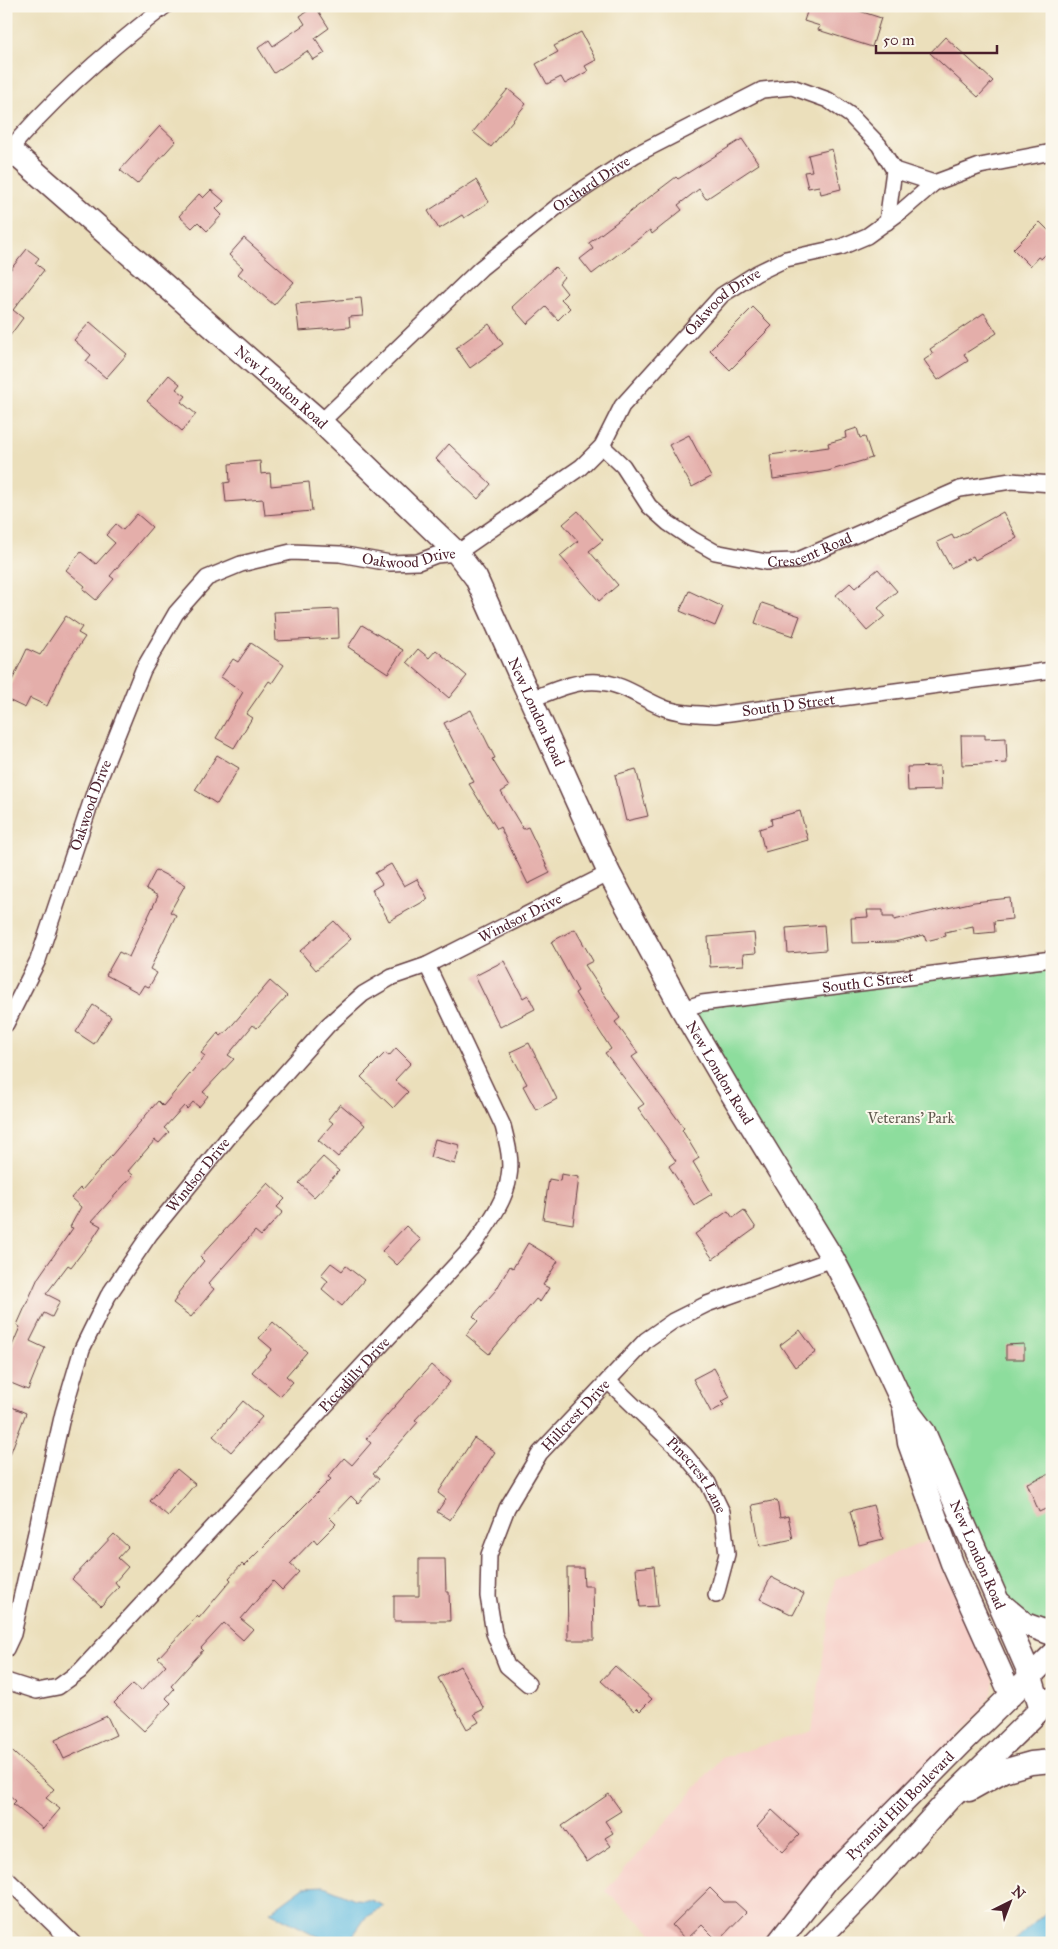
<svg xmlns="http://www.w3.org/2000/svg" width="1058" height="1949" viewBox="0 0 1058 1949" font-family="'IM FELL Great Primer',serif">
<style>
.built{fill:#f7d0c9}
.green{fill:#8ddd9d;stroke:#6c7e64}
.water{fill:#64bde2;stroke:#576e86}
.building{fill:#e4aeaa}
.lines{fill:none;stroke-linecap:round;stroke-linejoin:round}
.street-casing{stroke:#623c41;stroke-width:18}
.secondary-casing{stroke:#623c41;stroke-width:25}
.street{stroke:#fff;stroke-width:15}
.secondary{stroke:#fff;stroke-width:22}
.labels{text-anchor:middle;stroke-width:4;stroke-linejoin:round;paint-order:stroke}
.street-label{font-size:15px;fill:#4a1f2b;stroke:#fbf7ec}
.park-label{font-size:15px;fill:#5e584d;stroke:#fbf7ec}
</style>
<rect width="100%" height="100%" fill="#fbf7ec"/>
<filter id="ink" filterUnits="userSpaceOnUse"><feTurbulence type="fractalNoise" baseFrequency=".02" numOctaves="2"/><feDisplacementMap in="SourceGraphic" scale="10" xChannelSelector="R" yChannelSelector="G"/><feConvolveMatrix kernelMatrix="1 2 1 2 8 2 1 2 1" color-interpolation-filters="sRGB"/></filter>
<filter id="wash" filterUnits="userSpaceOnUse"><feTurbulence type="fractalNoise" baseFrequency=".0096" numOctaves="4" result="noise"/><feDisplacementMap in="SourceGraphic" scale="20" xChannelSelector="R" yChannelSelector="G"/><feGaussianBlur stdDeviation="1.12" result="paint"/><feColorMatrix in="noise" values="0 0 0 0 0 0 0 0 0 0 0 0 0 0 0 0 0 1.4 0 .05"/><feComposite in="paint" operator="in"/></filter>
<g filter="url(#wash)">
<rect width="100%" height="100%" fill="#ebdfbb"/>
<path class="built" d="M931,1539L994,1680L991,1694L981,1711L773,1943H663L605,1891L722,1758L812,1730L835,1579Z"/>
<path class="green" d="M1052,959V1634L1016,1618L924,1432L682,1009Z"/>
<path class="water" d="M324,1886L355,1899L371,1900L384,1906L366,1917L348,1943H331L270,1912L304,1887Z
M1052,1907V1943H1012Z"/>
<g id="blocks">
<path class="building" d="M315,6L329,28L315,38L325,53L313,60L307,51L274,73L258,48L269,40L273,46L305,24L300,16Z
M809,6H844L881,18L872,47L818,30L820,26L804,21Z
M581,32L596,60L585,66L588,71L565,84L561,77L547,84L536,64L558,52L554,46Z
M945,37L993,81L978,97L930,53Z
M508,89L526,104L491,147L473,132Z
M160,126L176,141L137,184L120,170Z
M742,139L759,164L706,199L699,189L678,205L682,210L652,234L650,230L592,274L580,259L593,249L589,243L676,177L678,179Z
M832,149L841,189L821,194L819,186L808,188L804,172L812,171L808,155Z
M476,180L489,202L464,218L462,215L439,229L428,211Z
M211,190L224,201L216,209L222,215L207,231L198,222L192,228L179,216L199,194L203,198Z
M1040,222L1052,234V248L1041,259L1038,257L1030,266L1013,249Z
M244,238L294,282L274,305L238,274L243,268L229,255Z
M27,249L39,258L35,263L44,270L13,310L23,318L6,341V275Z
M555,267L564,277L559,283L567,293L561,299L570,308L558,320L546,307L527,324L512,307Z
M361,298L363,316L349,317L350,327L299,331L296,304Z
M753,307L772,326L745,353L746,354L730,370L710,350Z
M984,313L997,333L964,354L968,361L938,380L924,360L933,354L930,349Z
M90,322L127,354L106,378L86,361L91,355L74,340Z
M489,324L503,344L470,368L456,348Z
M169,375L180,384L176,389L186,396L181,402L196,414L182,431L147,401Z
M857,428L860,438L865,437L872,458L828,471L773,479L770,455L829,447L828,443L846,438L845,432Z
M689,435L711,477L692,487L669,445Z
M449,444L491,484L478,499L436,459Z
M260,461L261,474L270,473L271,486L309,482L312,511L265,515L263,499L226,502L224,483L230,482L229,464Z
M578,511L603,540L589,551L618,585L599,601L560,556L578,541L563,524Z
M1003,512L1017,538L975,560L973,556L951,568L937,542L952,535L954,539Z
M137,514L152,527L110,576L114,579L96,600L83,589L85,586L66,570L81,552L96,564L115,543L106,535L116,524L123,530Z
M878,569L897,591L878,608L885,616L867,631L836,595L850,583L855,588Z
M689,591L723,607L715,626L680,611Z
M762,603L800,616L793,636L755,623Z
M338,609L339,638L276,641L274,612Z
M66,616L82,627L78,633L85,637L66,665L47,706L30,698L25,708L6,699V683L10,685L27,649L40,655Z
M362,625L403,650L388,673L348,647Z
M251,643L284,665L272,683L269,681L246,714L252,718L234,748L216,738L243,692L221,677L233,659L238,662Z
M418,649L429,658L436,650L467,676L449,698L407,662Z
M471,710L495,758L492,759L509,787L501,792L523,829L528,827L550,873L528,884L500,827L497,829L469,784L474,782L444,723Z
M961,735H985V739L1006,738L1007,763L962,765Z
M217,755L239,768L217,804L195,790Z
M940,766L941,790L908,791L907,767Z
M636,769L648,816L626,821L615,775Z
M800,811L808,840L765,852L759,829L772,825L771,819Z
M391,864L404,886L417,879L428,899L389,921L372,890L382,884L375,873Z
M156,870L185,885L170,912L176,915L150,969L157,973L149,987L144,985L139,993L106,975L119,952L129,957L158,896L146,889Z
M1010,898L1012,919L994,921L995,932L974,934L973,926L945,932L946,936L926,941L924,935L894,942L852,943L851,918L868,917L867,910H883V917H894V920L974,902Z
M334,921L351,939L316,970L300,951Z
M824,925L826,950L788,953L786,928Z
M575,929L593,961L585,965L620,1018L615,1022L638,1053L632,1057L684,1128L682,1130L699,1158L693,1162L712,1194L694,1205L669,1166L676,1161L638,1108L644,1104L605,1053L611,1049L575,993L578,991L551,942Z
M754,933L756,953L743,954L744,965L710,967L708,937Z
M504,961L523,998L528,995L535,1009L500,1027L475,976Z
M270,981L287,996L257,1028L253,1025L228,1055L234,1059L203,1092L208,1096L199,1107L193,1102L187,1109L184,1106L164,1128L169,1132L159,1143L155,1140L128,1171L133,1175L92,1221L101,1226L92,1240L71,1267L68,1265L46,1294L60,1301L52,1317L44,1313L30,1341L45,1348L28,1390L6,1381V1360L20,1327L17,1325L38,1278L73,1228L70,1227L81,1207L71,1198L80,1188L82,1190L158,1101L163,1106L205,1056L201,1053L218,1033L221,1036L228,1030Z
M93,1005L111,1017L94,1044L76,1032Z
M529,1043L557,1099L536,1110L523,1086L527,1084L510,1052Z
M396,1048L411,1063L395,1080L408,1092L393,1108L361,1077L385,1053L389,1056Z
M340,1104L365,1125L338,1157L318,1140L333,1123L328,1119Z
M435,1139L460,1145L455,1164L430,1157Z
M323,1157L339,1171L314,1197L299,1183Z
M561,1174L579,1177L573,1224L543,1219L549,1179L560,1181Z
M268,1183L285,1199L277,1207L283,1212L261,1236L255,1231L208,1284L214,1289L191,1317L173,1303L179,1295L178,1293L204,1261L200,1257Z
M744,1210L756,1228L713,1259L695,1234L728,1211L733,1218Z
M406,1226L421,1240L397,1265L382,1251Z
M528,1243L558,1261L543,1285L549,1288L540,1302L536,1299L489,1354L466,1335L478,1321L473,1316L496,1290L510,1266L513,1268Z
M331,1263L342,1271L346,1266L364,1280L342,1306L322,1289L328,1281L321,1275Z
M273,1322L307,1352L286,1376L293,1382L280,1396L252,1372L272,1349L259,1338Z
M800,1330L816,1352L795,1367L780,1345Z
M1024,1344V1359H1006V1345Z
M431,1365L450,1382L415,1420L418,1422L373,1474L379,1479L358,1503L351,1496L330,1518L336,1524L317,1543L314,1539L290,1564L299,1572L282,1590L273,1581L241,1619L253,1629L243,1640L224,1623L201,1648L203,1650L171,1686L174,1689L166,1698L171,1703L144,1731L114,1703L133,1684L141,1691L166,1665L158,1658L197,1616L199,1618L231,1580L229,1578L242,1564L244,1566L331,1479L328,1477L344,1458L352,1465L371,1443L366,1439Z
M714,1368L730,1397L721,1402L724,1405L711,1412L693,1379Z
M243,1401L262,1417L231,1452L213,1436Z
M12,1407L26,1413L7,1462L6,1420Z
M474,1438L495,1452L450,1520L437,1512L446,1499L438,1493Z
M177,1469L195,1484L168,1516L150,1501Z
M1052,1473V1506L1039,1512L1027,1483Z
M777,1500L780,1518L788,1516L793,1539L760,1546L752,1505Z
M873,1505L883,1539L859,1545L850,1511Z
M114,1534L128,1547L118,1558L128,1567L115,1582L119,1587L101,1606L72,1579Z
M419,1559H445L446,1592H449L450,1621H394V1596H419Z
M654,1566L658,1606L640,1607L636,1568Z
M567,1568H583L584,1586H593L594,1640H568Z
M771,1577L804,1594L793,1615L760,1599Z
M460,1666L484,1709L474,1714L479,1722L467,1729L438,1678Z
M615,1666L652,1699L640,1711L637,1708L634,1711L601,1681Z
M107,1716L116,1735L64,1759L55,1740Z
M6,1746L54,1789L46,1798L60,1809L43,1829L13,1804L16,1801L6,1792Z
M609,1794L621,1811L605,1821L613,1833L605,1838L611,1846L587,1862L562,1826Z
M772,1810L799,1835L783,1852L757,1827Z
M710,1888L724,1902H735L746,1912L718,1941L702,1925L686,1940L672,1925Z"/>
</g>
</g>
<g filter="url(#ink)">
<use href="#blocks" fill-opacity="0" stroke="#623c41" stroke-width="1"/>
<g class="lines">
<g class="street-casing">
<g id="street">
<path d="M6,154C52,98 108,50 165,6"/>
<path d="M894,170L934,183"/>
<path id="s1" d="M321,422L481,268L558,206L635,155L762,90L792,87L828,100L850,115L879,145L894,170L887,222"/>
<path id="s2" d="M602,446L623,466L649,506L668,523L692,539L715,552L766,562L796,561L960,489L1011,481L1052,484"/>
<path id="s3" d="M532,699C553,691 576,680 598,682C623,683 640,698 662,707C678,714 698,714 715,715L1052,670"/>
<path id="s4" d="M682,1009L702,1003L1052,959"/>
<path id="s5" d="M6,1024L38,960L95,790L143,670L176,613L207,578L241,564L291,552L340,554L390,563L418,562L436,555L457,553L581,467L602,446L622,406L722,295L757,273L786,259L841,247L867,236L903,210L934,183L980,166L1052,152"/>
<path id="s6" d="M608,1381L685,1455L708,1483L722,1512L727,1554L716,1595"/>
<path id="s7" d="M6,1649L13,1634L63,1413L82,1349L108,1296L150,1234L228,1138L328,1025L363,994L392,977L427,965L609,873"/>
<path id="s8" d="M6,1681L37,1691L58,1687L80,1671L473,1246C486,1227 507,1199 509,1176C512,1160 507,1142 503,1126L427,965"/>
<path id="s9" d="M528,1684L507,1666L494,1633L488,1596L489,1555L507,1508L540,1453L646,1340L673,1321L707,1304L833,1259"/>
<path d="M6,1878L73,1943"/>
</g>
</g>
<g class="secondary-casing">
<g id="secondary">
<path id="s10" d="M6,146L321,422L457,553L476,578L609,873L682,1009L730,1091L833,1259L857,1305L904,1406L924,1432L1031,1677L1041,1709"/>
<path d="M904,1407L909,1443L952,1563L1011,1695"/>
<path d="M1001,1604L1025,1624L1052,1634"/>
<path d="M969,1790L1003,1771L1031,1763L1052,1761"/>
<path id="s11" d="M778,1943L828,1879L966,1739L1052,1655"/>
<path d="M815,1943L862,1895L948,1800L1051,1699"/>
</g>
</g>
<use href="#street" class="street"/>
<use href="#secondary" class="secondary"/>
</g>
</g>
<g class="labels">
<g class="street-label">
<text dy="5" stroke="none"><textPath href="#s1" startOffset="361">Orchard Drive</textPath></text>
<text dy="5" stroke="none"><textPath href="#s5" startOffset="1120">Oakwood Drive</textPath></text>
<text dy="5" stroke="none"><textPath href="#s10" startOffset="366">New London Road</textPath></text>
<text dy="5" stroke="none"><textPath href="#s2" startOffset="255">Crescent Road</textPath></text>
<text dy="5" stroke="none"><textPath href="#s5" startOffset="700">Oakwood Drive</textPath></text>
<text dy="5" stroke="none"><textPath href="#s3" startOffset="266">South D Street</textPath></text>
<text dy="5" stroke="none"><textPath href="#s10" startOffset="786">New London Road</textPath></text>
<text dy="5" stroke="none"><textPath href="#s5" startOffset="235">Oakwood Drive</textPath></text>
<text dy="5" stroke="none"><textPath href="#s7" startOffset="940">Windsor Drive</textPath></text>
<text dy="5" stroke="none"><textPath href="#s4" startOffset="188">South C Street</textPath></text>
<text dy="5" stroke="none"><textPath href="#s10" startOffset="1191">New London Road</textPath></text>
<text dy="5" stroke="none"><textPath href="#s7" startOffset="520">Windsor Drive</textPath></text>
<text dy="5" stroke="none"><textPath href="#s8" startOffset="485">Piccadilly Drive</textPath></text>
<text dy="5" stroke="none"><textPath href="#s9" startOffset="308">Hillcrest Drive</textPath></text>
<text dy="5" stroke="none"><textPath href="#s6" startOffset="130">Pinecrest Lane</textPath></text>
<text dy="5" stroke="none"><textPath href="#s10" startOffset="1739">New London Road</textPath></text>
<text dy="5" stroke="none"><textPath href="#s11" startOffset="184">Pyramid Hill Boulevard</textPath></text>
</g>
<g class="park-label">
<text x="911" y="1123">Veterans’ Park</text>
</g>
</g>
<rect width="1058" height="1949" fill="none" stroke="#fbf7ec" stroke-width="25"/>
<g transform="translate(1010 1902) rotate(42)" stroke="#fbf7ec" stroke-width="4" paint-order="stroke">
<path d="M0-4L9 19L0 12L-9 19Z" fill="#4a1f2b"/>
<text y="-8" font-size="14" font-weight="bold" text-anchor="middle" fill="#4a1f2b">N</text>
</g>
<path d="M876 45v8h121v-8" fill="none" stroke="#4a1f2b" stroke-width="2.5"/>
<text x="883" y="45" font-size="15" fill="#4a1f2b" stroke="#fbf7ec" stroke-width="4" paint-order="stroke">50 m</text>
</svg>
